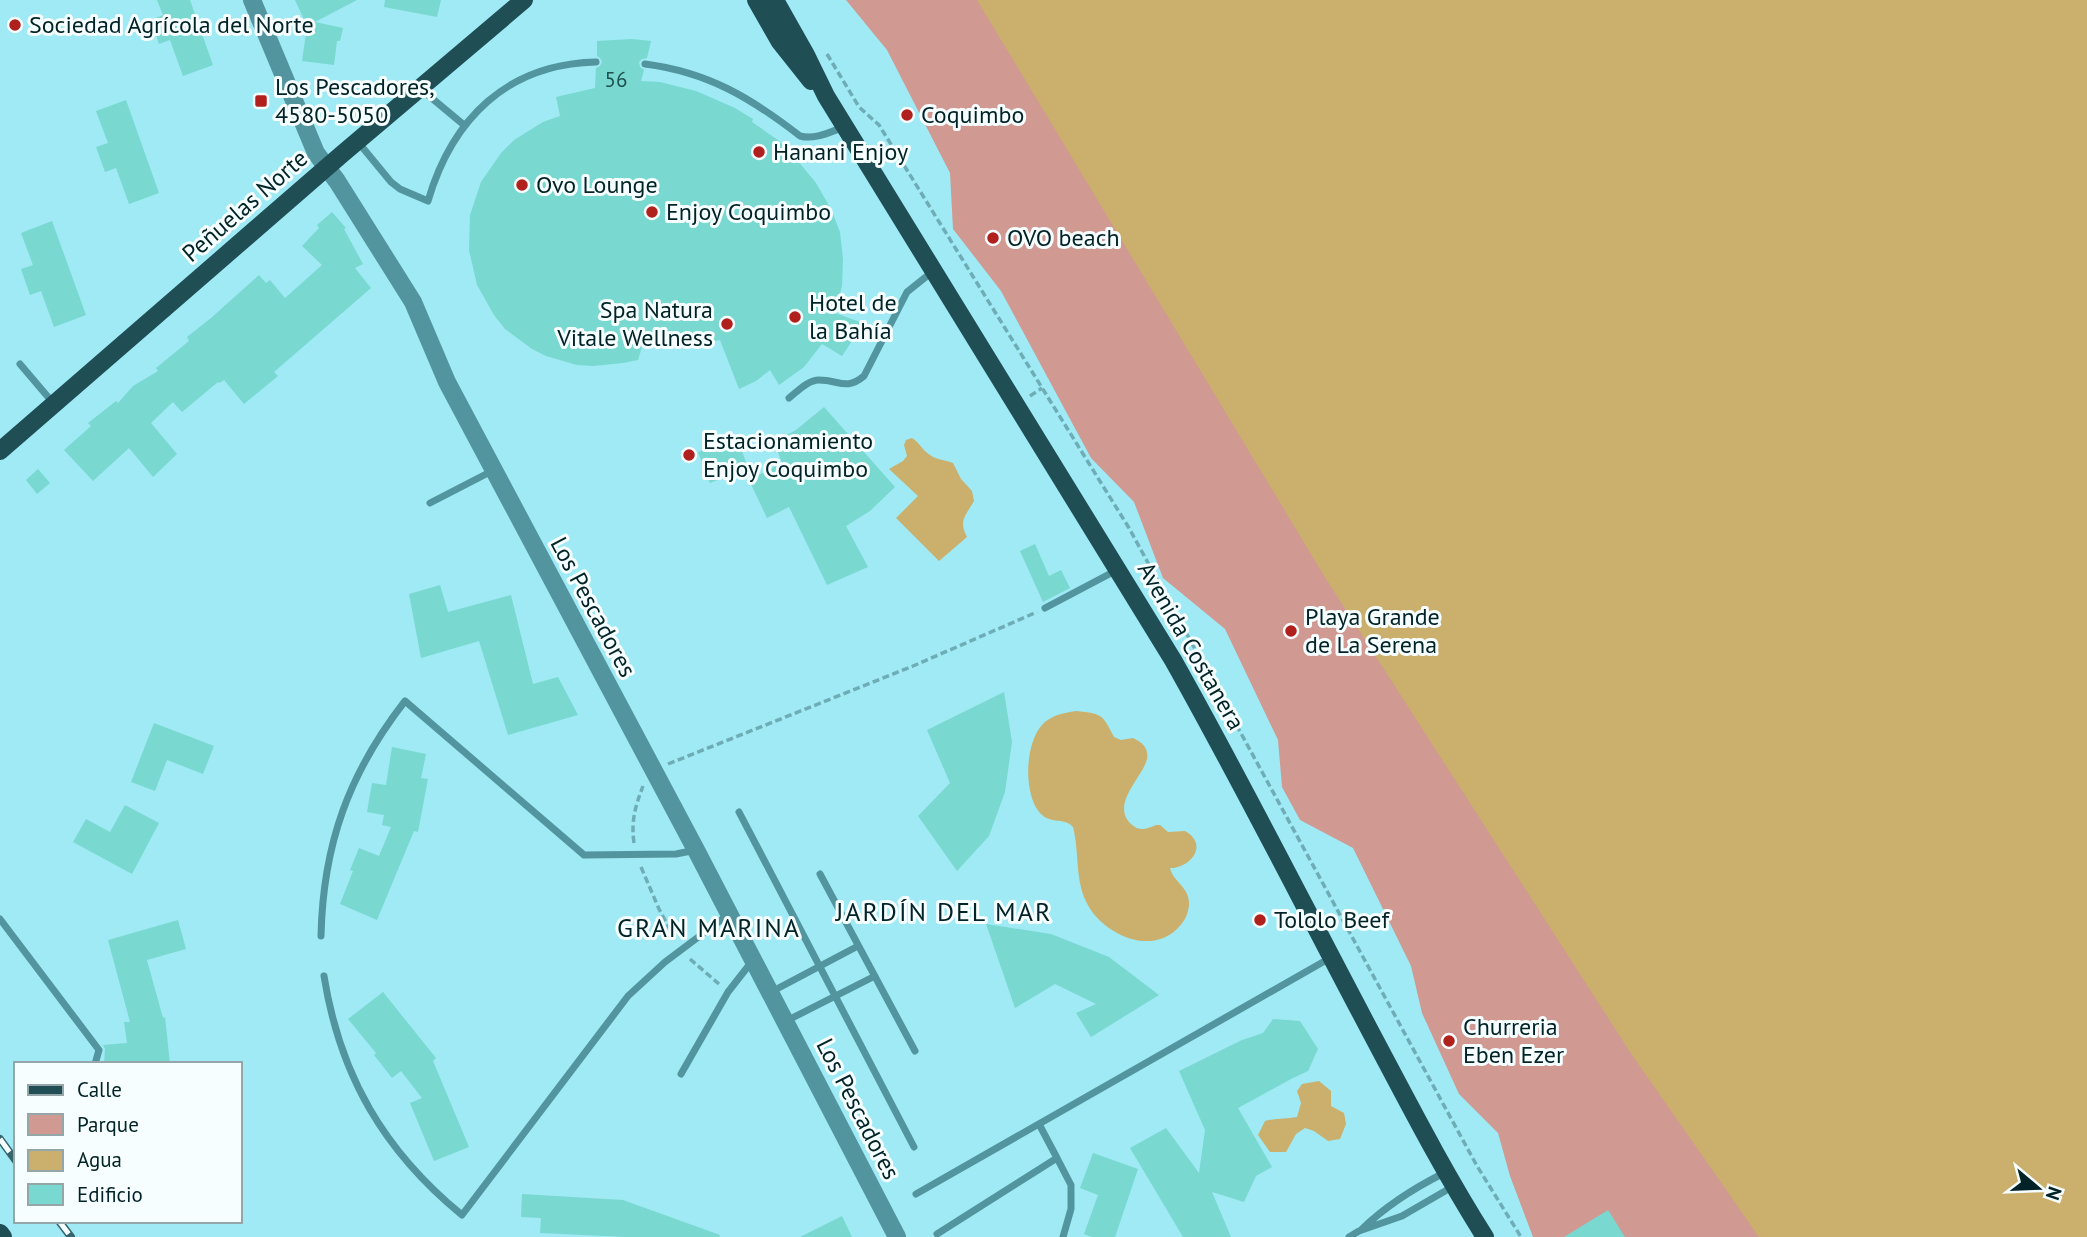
<svg xmlns="http://www.w3.org/2000/svg" width="2087" height="1237" viewBox="0 0 2087 1237" font-family="'PT Sans',sans-serif">
<style>
.green{fill:#d09992}
.water{fill:#cbaf6c}
.building{fill:#79d8cf}
.lines{fill:none;stroke-linecap:round;stroke-linejoin:round}
.path{stroke:#6fadb6;stroke-width:3.5;stroke-dasharray:7 3.5;stroke-linecap:butt}
.service{stroke:#53959e;stroke-width:7}
.tertiary{stroke:#53959e;stroke-width:18}
.primary{stroke:#1f4e55;stroke-width:18}
.rail-casing{stroke:#36656c;stroke-width:8}
.rail{stroke:#f7feff;stroke-width:5;stroke-dasharray:16;stroke-linecap:butt}
.poi-dot{fill:#b0201d;stroke:#f7feff;stroke-width:2.5}
.labels{text-anchor:middle;stroke-width:6;stroke-linejoin:round;paint-order:stroke}
.number-label{font-size:21px;fill:#1f5050}
.poi-label{font-size:24px;fill:#012226;stroke:#f7feff;text-anchor:start}
.street-label{font-size:24px;fill:#012226;stroke:#f7feff}
.neighbourhood-label{font-size:26px;letter-spacing:2px;fill:#012226;stroke:#f7feff}
</style>
<rect width="100%" height="100%" fill="#9feaf5"/>
<path class="green" d="M846,0H1144L1924,1237H1533L1510,1176L1498,1133L1459,1094L1422,1013L1411,966L1353,848L1300,820L1282,787L1278,740L1225,629L1163,578L1134,502L1091,458L1001,291L953,229L950,173L887,50Z"/>
<path class="water" d="M977,0H2087V1237H1759L1630,1052L1326,579Z
M912,438C920,443 922,450 930,455C937,460 946,460 953,463L961,479L972,491L974,501C966,515 958,521 967,537L939,561L896,518L918,496L889,469L903,461L907,456L904,445L906,440Z
M1076,711C1103,714 1102,714 1114,737L1121,740L1133,738C1142,742 1149,748 1147,759C1143,777 1110,804 1131,824C1139,832 1147,829 1156,825H1160L1168,832L1185,831C1209,844 1191,868 1170,868C1173,882 1190,887 1189,905C1188,915 1184,922 1177,929C1150,955 1106,935 1089,907C1074,882 1080,854 1073,827C1065,817 1051,825 1040,813C1023,793 1025,744 1042,725C1051,715 1063,713 1076,711Z
M1319,1081L1331,1091V1106L1344,1113L1346,1124L1340,1139L1328,1141L1314,1131L1305,1128L1296,1134L1286,1152H1270L1258,1135L1265,1121C1276,1118 1286,1119 1297,1117L1301,1103L1297,1091L1302,1084Z"/>
<path class="building" d="M157,0H190L213,65L183,76L170,40L159,44L151,20L163,15Z
M295,0H357L315,22L343,28L340,41H337L334,65L302,61L307,26Z
M385,0H441L437,17L384,7Z
M632,39L651,41L647,58L642,59L639,62L640,67L644,70L641,81L660,82L696,91L735,108L753,119L752,122L778,140L798,161L816,183L831,209L840,232L843,259L842,286L835,313L860,322L852,341L842,356L822,344L804,367L779,385L770,370L756,381L739,389L720,340L679,348L642,347L638,360L623,363L593,366L577,365L546,356L532,349L505,329L494,315L477,285L469,250L470,215L481,182L501,153L514,140L543,122L560,116L556,97L595,88L596,68L600,66L602,62L600,58L597,56V41Z
M126,100L159,193L129,204L116,168L105,172L96,147L108,143L96,111Z
M332,212L346,228L344,229L363,264L355,268L371,288L274,372L278,376L244,404L224,380L219,383L218,382L182,412L173,402L151,423L177,454L153,477L129,448L93,481L64,450L91,426L88,423L116,401L118,403L133,386L158,371L156,368L189,341L187,337L211,318L259,275L266,283L270,280L285,298L322,265L302,246L319,228L317,225Z
M52,221L86,315L54,327L41,291L30,295L21,269L33,265L21,233Z
M824,407L895,487L870,511L846,526L868,567L827,585L789,507L767,518L749,480L782,463L774,442L796,430Z
M737,437L748,468L710,483L698,452Z
M38,469L50,483L37,494L26,480Z
M1035,544L1049,576L1061,570L1070,588L1043,602L1020,551Z
M440,585L448,612L511,595L533,684L558,677L578,715L508,735L479,641L421,658L409,594Z
M1004,692L1012,742L1005,792L989,836L957,871L918,816L950,783L927,730Z
M154,723L214,746L203,774L167,760L155,791L131,782Z
M392,747L426,754L421,778L428,779L418,832L414,831L377,920L340,904L353,871L350,870L359,848L379,856L391,827L382,825L384,815L367,812L372,783L386,785Z
M125,805L159,823L132,874L73,842L86,819L110,832Z
M178,920L186,949L147,960L163,1018L165,1017L170,1064H104L105,1049L103,1045L127,1043L124,1022H130L108,940Z
M986,924L1051,934L1109,957L1159,995L1091,1037L1076,1013L1096,1004L1055,984L1015,1008Z
M383,992L436,1058L433,1061L469,1147L434,1161L410,1103L422,1098L401,1071L392,1078L374,1055L376,1053L348,1019Z
M1273,1019L1300,1021L1318,1049L1308,1071L1291,1079L1238,1108L1272,1167L1256,1176L1244,1202L1212,1192L1231,1237H1183L1130,1148L1166,1128L1199,1173L1205,1130L1179,1071L1242,1040L1263,1033Z
M1093,1153L1138,1169L1115,1237H1092L1084,1234L1098,1195L1080,1188Z
M522,1194L623,1200L720,1235L719,1237H626L540,1233L541,1218L521,1217Z
M1608,1210L1625,1237H1564Z
M842,1216L852,1237H800Z"/>
<g class="lines">
<path class="path" d="M827,54L859,107L879,125L1129,528L1477,1166L1521,1237
M1030,396L1042,388
M668,764L913,666L1037,612
M634,843C631,821 635,807 643,786
M641,867L659,909L675,939
M690,959L719,984"/>
<path class="service" d="M645,64C708,72 751,98 800,136C815,140 830,132 844,127
M422,90L464,125
M358,142L391,182L400,189L428,201C452,119 507,64 596,62
M20,364L54,404
M789,398C798,391 808,380 819,380C839,380 846,391 864,376L907,292L932,272
M430,503L492,471
M1045,608L1117,570
M739,812L914,1147
M820,874L915,1051
M0,919L99,1050L95,1064
M321,936C323,844 349,773 405,701L584,855L676,854L696,850
M324,976C340,1076 384,1151 462,1215L628,996L665,962L729,914
M771,992L858,946
M786,1021L875,976
M681,1074L728,992L753,960
M1057,1158L1071,1185V1209L1063,1237
M916,1194L1330,958
M1362,1229C1387,1205 1414,1188 1444,1173
M937,1234L1057,1158L1039,1124
M1349,1237L1359,1231L1402,1216L1452,1187"/>
<path class="tertiary" d="M252,0L316,153L337,181L413,302L447,382L696,850L897,1237"/>
<path class="primary" d="M756,0L780,42L811,81
M775,0L806,55L826,96L1173,660C1244,786 1308,914 1376,1042C1411,1108 1445,1174 1485,1237
M0,451L341,155L524,0
M0,1233L3,1237"/>
<g class="rail-casing">
<path id="rail" d="M0,1139L16,1161
M59,1221L71,1237"/>
</g>
<use href="#rail" class="rail"/>
</g>
<g class="poi-dot">
<circle cx="15" cy="25" r="7"/>
<rect x="254" y="94" width="14" height="14" rx="3.5"/>
<circle cx="907" cy="115" r="7"/>
<circle cx="759" cy="152" r="7"/>
<circle cx="522" cy="185" r="7"/>
<circle cx="652" cy="212" r="7"/>
<circle cx="993" cy="238" r="7"/>
<circle cx="795" cy="317" r="7"/>
<circle cx="727" cy="324" r="7"/>
<circle cx="689" cy="455" r="7"/>
<circle cx="1291" cy="631" r="7"/>
<circle cx="1260" cy="920" r="7"/>
<circle cx="1449" cy="1041" r="7"/>
</g>
<g class="labels">
<g class="number-label">
<text x="616" y="87">56</text>
</g>
<g class="poi-label">
<text x="29" y="33">Sociedad Agrícola del Norte</text>
<text x="275" y="95">Los Pescadores,<tspan x="275" dy="28">4580-5050</tspan></text>
<text x="921" y="123">Coquimbo</text>
<text x="773" y="160">Hanani Enjoy</text>
<text x="536" y="193">Ovo Lounge</text>
<text x="666" y="220">Enjoy Coquimbo</text>
<text x="1007" y="246">OVO beach</text>
<text x="809" y="311">Hotel de<tspan x="809" dy="28">la Bahía</tspan></text>
<text x="713" y="318" text-anchor="end">Spa Natura<tspan x="713" dy="28">Vitale Wellness</tspan></text>
<text x="703" y="449">Estacionamiento<tspan x="703" dy="28">Enjoy Coquimbo</tspan></text>
<text x="1305" y="625">Playa Grande<tspan x="1305" dy="28">de La Serena</tspan></text>
<text x="1274" y="928">Tololo Beef</text>
<text x="1463" y="1035">Churreria<tspan x="1463" dy="28">Eben Ezer</tspan></text>
</g>
<g class="street-label">
<text transform="translate(245 206) rotate(-41)" y="8">Peñuelas Norte</text>
<text transform="translate(593 607) rotate(62)" y="8">Los Pescadores</text>
<text transform="translate(1191 646) rotate(60)" y="8">Avenida Costanera</text>
<text transform="translate(858 1109) rotate(63)" y="8">Los Pescadores</text>
</g>
<g class="neighbourhood-label">
<text x="944" y="921">JARDÍN DEL MAR</text>
<text x="709" y="937">GRAN MARINA</text>
</g>
</g>
<rect x="14" y="1062" width="228" height="161" fill="#f7feff" stroke="#95a6a8" stroke-width="2"/>
<rect x="28" y="1085" width="35" height="10" fill="#1f4e55" stroke="#95a6a8" stroke-width="2"/>
<text x="77" y="1097" font-size="21" fill="#012226">Calle</text>
<rect x="28" y="1114" width="35" height="21" fill="#d09992" stroke="#95a6a8" stroke-width="2"/>
<text x="77" y="1132" font-size="21" fill="#012226">Parque</text>
<rect x="28" y="1150" width="35" height="21" fill="#cbaf6c" stroke="#95a6a8" stroke-width="2"/>
<text x="77" y="1167" font-size="21" fill="#012226">Agua</text>
<rect x="28" y="1184" width="35" height="21" fill="#79d8cf" stroke="#95a6a8" stroke-width="2"/>
<text x="77" y="1202" font-size="21" fill="#012226">Edificio</text>
<g transform="translate(2038 1188) rotate(109)" stroke="#f7feff" stroke-width="5" paint-order="stroke">
<path d="M0-5L12 26L0 18L-12 26Z" fill="#012226"/>
<text y="-10" font-size="19" font-weight="bold" text-anchor="middle" fill="#012226">N</text>
</g>
</svg>
